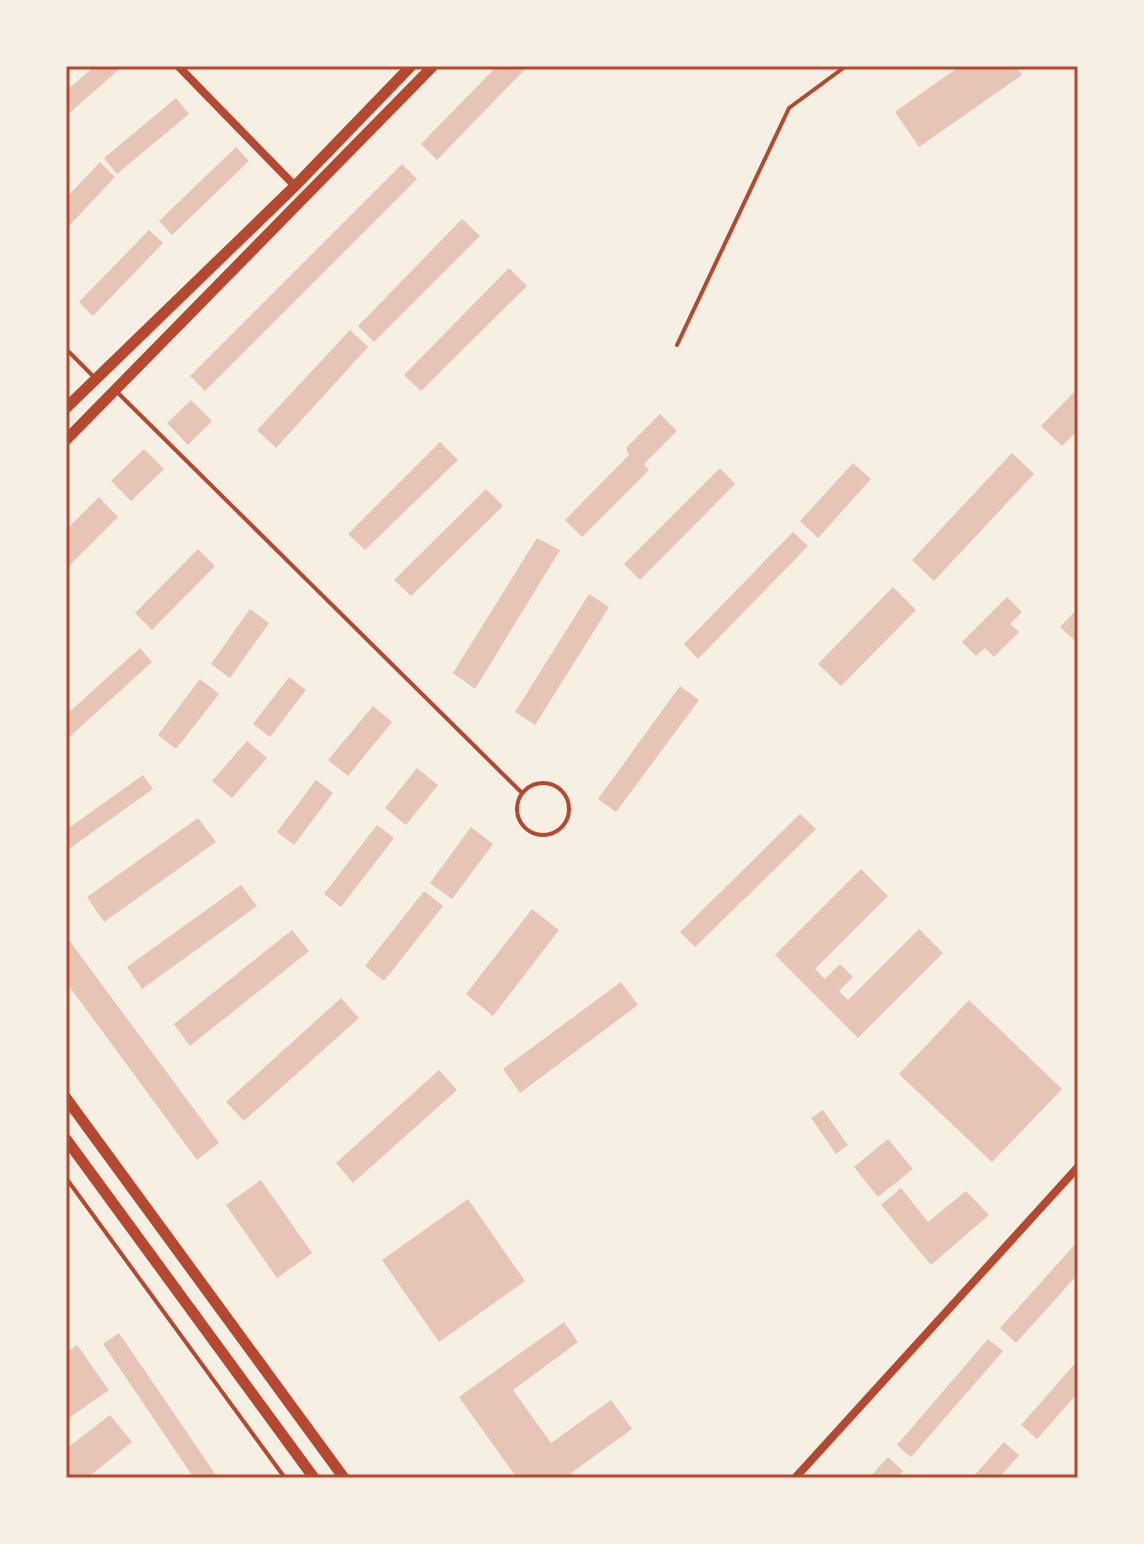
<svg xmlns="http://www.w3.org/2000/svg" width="1144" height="1544" viewBox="0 0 1144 1544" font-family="'Golos Text',sans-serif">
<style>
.building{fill:#e6c5b7}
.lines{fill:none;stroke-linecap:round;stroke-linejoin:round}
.service{stroke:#b5482f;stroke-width:4}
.minor{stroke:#b5482f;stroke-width:8}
.secondary{stroke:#b5482f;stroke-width:11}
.neatline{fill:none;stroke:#b5482f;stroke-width:3}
</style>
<rect width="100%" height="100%" fill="#f6efe4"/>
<path class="building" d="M95,66H123L66,116V91Z
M497,66H528L437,160L421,144Z
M960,66H1016L1022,75L919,147L895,112Z
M176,98L189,114L117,174L104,158Z
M236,147L249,161L172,235L159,221Z
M100,162L115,177L68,227L66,198Z
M402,164L417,179L205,391L190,376Z
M462,219L480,236L374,342L358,326Z
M149,230L163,243L93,316L79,302Z
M509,268L527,286L421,391L404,375Z
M350,330L368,347L276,448L257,430Z
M1078,388V430L1062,446L1041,426Z
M191,400L212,421L188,445L167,423Z
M660,414L677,431L644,464L649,470L582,537L565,520L629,455L626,448Z
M440,442L458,460L365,550L348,534Z
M144,449L164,469L131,501L111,481Z
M1012,453L1034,474L934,581L912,560Z
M853,463L871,479L818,538L800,521Z
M720,468L735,484L640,580L624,564Z
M486,489L503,506L411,596L394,580Z
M99,497L118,517L66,569V530Z
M793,532L808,546L698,659L684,644Z
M537,538L560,550L475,689L453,673Z
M198,549L215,566L152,630L135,613Z
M893,587L916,610L841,686L818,664Z
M589,594L609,607L535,725L515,712Z
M1007,597L1022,612L1010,624L1019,632L994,657L985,648L976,656L962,642Z
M1078,608V636L1074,640L1060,627Z
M250,609L269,623L230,678L211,664Z
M140,648L152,662L66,740V715Z
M289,677L306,690L270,737L253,724Z
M200,679L219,694L176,749L158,735Z
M680,686L699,700L616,812L598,799Z
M373,706L392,722L348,776L328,760Z
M247,741L267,758L232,798L212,781Z
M417,768L438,785L406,825L385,808Z
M143,775L153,789L66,851V830Z
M316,780L333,793L294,845L277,832Z
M800,814L816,829L695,947L680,932Z
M198,818L216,842L104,922L87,897Z
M377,825L394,838L341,907L324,894Z
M471,827L493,844L452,899L430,883Z
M861,869L888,896L815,969L825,979L840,964L853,977L839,991L848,1000L919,929L943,953L858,1038L775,955Z
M241,885L257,906L142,989L127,967Z
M424,891L443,906L384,981L365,966Z
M532,909L559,930L493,1016L466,994Z
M292,930L309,951L190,1046L174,1024Z
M66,936L219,1143L197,1160L66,982Z
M621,982L638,1005L520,1093L503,1069Z
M341,998L359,1018L244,1121L226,1102Z
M969,1000L1062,1089L992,1162L899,1074Z
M439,1070L457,1090L353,1183L336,1163Z
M823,1110L848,1145L836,1154L811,1118Z
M888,1139L913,1169L878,1197L854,1167Z
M261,1180L312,1253L277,1278L226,1205Z
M901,1188L928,1222L966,1191L989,1215L931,1265L881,1205Z
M468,1199L525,1281L439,1342L382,1260Z
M1078,1241V1274L1016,1343L1000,1328Z
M564,1322L578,1342L513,1390L551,1443L611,1400L632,1429L571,1473L574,1478H517L459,1397Z
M119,1333L218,1478H194L103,1344Z
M988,1339L1003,1351L911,1457L897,1445Z
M77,1345L109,1390L66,1420V1353Z
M1078,1360V1393L1037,1439L1021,1425Z
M110,1415L132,1442L87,1478H66V1449Z
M1004,1442L1019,1455L999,1478H972Z
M888,1457L903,1471L897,1478H869Z"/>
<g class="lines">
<path class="service" d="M677,345L789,108L846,66
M66,349L94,377
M116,391L521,792
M517 809a26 26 0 1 1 52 0a26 26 0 1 1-52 0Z
M66,1178L285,1478"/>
<path class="minor" d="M178,66L295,186
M795,1478L1078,1167"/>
<path class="secondary" d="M66,408L295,186L411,66
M66,440L433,66
M66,1098L344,1478
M66,1139L314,1478"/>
</g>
<rect width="1144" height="1544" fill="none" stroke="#f6efe4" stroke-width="136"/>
<rect x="68" y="68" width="1008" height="1408" class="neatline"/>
</svg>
